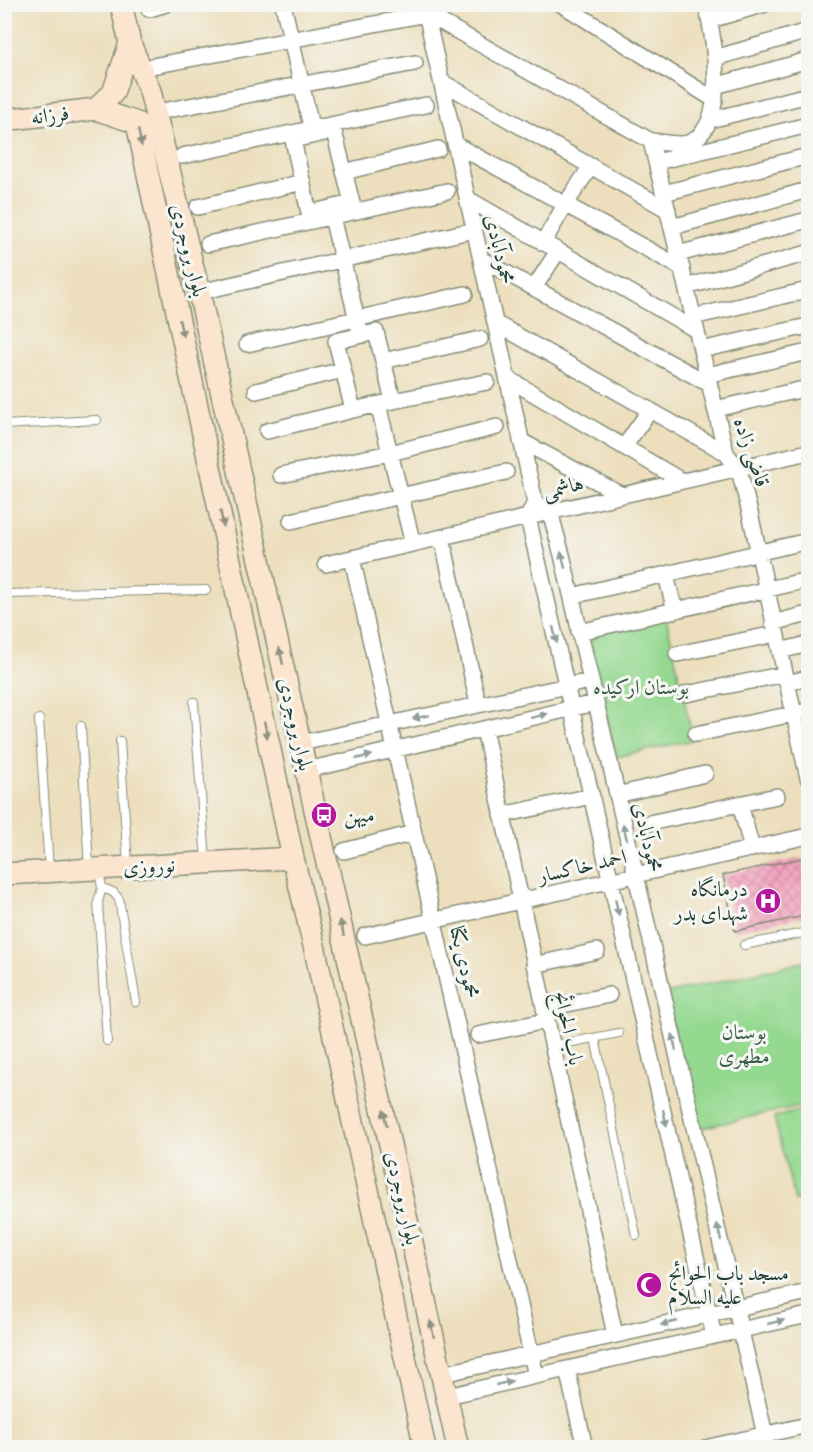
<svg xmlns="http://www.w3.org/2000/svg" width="813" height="1452" viewBox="0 0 813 1452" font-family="Vollkorn,Amiri,serif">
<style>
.green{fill:#95d991;stroke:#5a8b62;stroke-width:1.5}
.building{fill:url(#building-cross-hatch)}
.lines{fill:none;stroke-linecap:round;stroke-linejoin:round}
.service-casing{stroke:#868e78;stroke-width:10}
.minor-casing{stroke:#868e78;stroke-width:18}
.secondary-casing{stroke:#868e78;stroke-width:24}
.service{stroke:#fff;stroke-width:8}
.minor{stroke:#fff;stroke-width:15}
.secondary{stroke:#fbe5cf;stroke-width:21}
.oneway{fill:#8d9182}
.oneway2{fill:#8f9e9a}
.labels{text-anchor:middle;stroke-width:6;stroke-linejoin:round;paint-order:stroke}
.street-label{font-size:21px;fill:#1f3d34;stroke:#f6f6f2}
.park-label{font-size:21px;fill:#375c47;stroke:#f6f6f2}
.poi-label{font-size:21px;fill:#1f3d34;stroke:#f6f6f2;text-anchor:start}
</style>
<defs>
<pattern id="building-cross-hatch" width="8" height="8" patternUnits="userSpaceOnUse" patternTransform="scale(1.5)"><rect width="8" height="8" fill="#f6a1c0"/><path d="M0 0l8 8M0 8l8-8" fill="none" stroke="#c7849d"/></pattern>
</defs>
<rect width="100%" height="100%" fill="#f6f6f2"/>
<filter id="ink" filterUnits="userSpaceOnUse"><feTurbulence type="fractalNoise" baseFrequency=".0167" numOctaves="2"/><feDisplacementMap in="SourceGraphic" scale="12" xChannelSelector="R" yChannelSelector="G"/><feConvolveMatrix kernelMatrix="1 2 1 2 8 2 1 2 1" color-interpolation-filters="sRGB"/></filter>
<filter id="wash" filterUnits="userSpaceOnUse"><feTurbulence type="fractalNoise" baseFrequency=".008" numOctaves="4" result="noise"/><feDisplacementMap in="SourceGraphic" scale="24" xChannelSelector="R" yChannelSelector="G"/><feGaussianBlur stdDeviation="1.35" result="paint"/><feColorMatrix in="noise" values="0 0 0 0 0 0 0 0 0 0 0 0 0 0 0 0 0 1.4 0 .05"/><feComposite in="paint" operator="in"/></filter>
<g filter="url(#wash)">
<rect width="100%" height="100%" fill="#eddfbd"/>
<path class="green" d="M666,617L693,740L616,757L589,634Z
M808,961V1104L697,1129L665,994Z
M808,1109V1198L795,1201L774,1117Z"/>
<g id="blocks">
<path class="building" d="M802,858L808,886V915L735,931L723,875Z"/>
</g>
</g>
<g filter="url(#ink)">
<use href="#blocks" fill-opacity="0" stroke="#868e78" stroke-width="1.5"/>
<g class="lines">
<g class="service-casing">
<path id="service" d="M4,425L97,420
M4,594L206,590
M194,702L206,861
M39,719L49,870
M81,726L89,869
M120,741L128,866
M99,871L102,888L98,902L107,1041
M102,888L113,892L119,899L136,1002
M744,945L808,932
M595,1038L636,1235
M552,1046L619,1033"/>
</g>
<g class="minor-casing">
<path id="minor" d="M283,4L313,135
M424,4L535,502L528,517L714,1336
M561,4L715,100
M149,9L166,4
M710,20L765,4
M715,58L808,31
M152,66L427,14L651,141C662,142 678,146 688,143C730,127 714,38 706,4
M442,82L668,210
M715,86L808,60
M168,110L415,63
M710,120L808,95
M334,131L352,203L309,213L293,140Z
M651,141L726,453L739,470L750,513L808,778
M456,145L682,268
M182,156L426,105
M657,162L808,125
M344,172L438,149
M664,193L808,156
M468,199L696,330
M198,207L303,182
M330,209L359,328
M672,227L808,190
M543,243L565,205L591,166
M208,244L447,191
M678,254L808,220
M481,259L709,384
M686,287L808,253
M534,288L558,251
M199,292L474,230
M693,317L808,290
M495,323L726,453
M376,332L393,401L353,410L336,341Z
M247,344L465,294
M701,350L808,326
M383,361L480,339
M707,375L808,352
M507,378L682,481
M256,391L343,370
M393,401L487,382
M378,405L413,544
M715,409L808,388
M267,431L353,410
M521,441L622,495
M624,447L650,410
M281,475L390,453L497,427
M535,502L550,512L562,555L768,1448
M291,521L506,472
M442,537L478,704
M352,558L536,1376
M326,564L808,452
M666,575L675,611
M572,596L808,541
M773,623L808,614
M579,632L808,580
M780,651L808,644
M677,654L776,634
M787,683L808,678
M686,694L785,674
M484,729L615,1335
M696,734L808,711
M301,743L590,681
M307,770L595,703
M617,795L705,774
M740,804L752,849
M502,815L592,796
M649,823L777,796
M344,851L414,833
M365,936L808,836
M534,965L597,951
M544,1009L609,995
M478,1035L546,1021
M567,1369L585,1448
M442,1374L808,1292
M447,1396L808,1315
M705,1448L808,1425"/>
</g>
<g class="secondary-casing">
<path id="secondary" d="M121,4L130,43L150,91L199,292L458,1448
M96,109L113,93L130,43
M4,120L96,109L137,123L293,858L315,950L425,1448
M4,874L293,858"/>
</g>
<use href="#service" class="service"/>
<use href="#minor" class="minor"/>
<use href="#secondary" class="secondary"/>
</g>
<defs><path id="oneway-solid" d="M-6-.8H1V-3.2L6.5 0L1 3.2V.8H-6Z" transform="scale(1.5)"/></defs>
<g class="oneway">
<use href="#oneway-solid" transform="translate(140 138) rotate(78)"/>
<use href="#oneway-solid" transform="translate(181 328) rotate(78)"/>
<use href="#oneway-solid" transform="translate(222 519) rotate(78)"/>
<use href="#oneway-solid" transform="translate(281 656) rotate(-103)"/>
<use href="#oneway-solid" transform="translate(266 730) rotate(78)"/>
<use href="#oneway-solid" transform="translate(342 928) rotate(-103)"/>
<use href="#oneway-solid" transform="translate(385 1118) rotate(-103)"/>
<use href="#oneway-solid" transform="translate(432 1329) rotate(-103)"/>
</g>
<g class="oneway2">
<use href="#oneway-solid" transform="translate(563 560) rotate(-104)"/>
<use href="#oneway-solid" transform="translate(555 635) rotate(77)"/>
<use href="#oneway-solid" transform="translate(539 716) rotate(-13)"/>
<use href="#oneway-solid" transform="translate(421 717) rotate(168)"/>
<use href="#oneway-solid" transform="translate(364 757) rotate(-13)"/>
<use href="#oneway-solid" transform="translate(625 832) rotate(-103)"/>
<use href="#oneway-solid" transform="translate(617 907) rotate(77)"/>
<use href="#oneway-solid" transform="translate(674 1042) rotate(-103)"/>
<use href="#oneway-solid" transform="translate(665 1118) rotate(77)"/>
<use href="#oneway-solid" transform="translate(719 1232) rotate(-103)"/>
<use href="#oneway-solid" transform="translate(776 1322) rotate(-13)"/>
<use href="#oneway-solid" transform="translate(669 1323) rotate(167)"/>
<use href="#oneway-solid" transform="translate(504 1383) rotate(-13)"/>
</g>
</g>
<defs>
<g id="bus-disc" transform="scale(1.35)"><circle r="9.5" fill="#b5179e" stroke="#f6f6f2"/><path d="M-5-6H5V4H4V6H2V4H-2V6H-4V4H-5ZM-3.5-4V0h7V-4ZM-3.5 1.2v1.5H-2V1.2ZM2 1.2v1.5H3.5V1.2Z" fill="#fff"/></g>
<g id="hospital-disc" transform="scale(1.35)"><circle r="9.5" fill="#b5179e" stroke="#f6f6f2"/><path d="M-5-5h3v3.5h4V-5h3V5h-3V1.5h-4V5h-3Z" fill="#fff"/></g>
<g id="mosque-disc" transform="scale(1.35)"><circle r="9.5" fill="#b5179e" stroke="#f6f6f2"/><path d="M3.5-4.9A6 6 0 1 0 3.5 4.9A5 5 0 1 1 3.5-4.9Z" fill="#fff"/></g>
</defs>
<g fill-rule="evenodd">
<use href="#bus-disc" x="324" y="815"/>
<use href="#hospital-disc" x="768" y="901"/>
<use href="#mosque-disc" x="649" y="1285"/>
</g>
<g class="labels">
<g class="street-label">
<text transform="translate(50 115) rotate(-7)" y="7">فرزانه</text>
<text transform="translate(500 249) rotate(77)" y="7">محمودآبادی</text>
<text transform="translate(189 250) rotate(76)" y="7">بلوار بروجردی</text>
<text transform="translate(752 452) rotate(71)" y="7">قاضی زاده</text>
<text transform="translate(563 487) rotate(-13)" y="7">هاشمی</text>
<text transform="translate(296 724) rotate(77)" y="7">بلوار بروجردی</text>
<text transform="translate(648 837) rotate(77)" y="7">محمودآبادی</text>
<text transform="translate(149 866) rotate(-3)" y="7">نوروزی</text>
<text transform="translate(582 866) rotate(-13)" y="7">احمد خاکسار</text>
<text transform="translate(465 962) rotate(77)" y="7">محمودی یکتا</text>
<text transform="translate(569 1028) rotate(78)" y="7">باب الحوائج</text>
<text transform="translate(403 1198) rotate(77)" y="7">بلوار بروجردی</text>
</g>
<g class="park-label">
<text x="641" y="694">بوستان ارکیده</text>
<text x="744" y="1039">بوستان<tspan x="744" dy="24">مطهری</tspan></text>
</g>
<g class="poi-label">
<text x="344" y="822">میهن</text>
<text x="748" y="896" text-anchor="end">درمانگاه<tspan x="748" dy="24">شهدای بدر</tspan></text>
<text x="668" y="1280">مسجد باب الحوائج<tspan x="668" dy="24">علیه السلام</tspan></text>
</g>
</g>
<rect width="813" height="1452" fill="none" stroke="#f6f6f2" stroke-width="24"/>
</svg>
